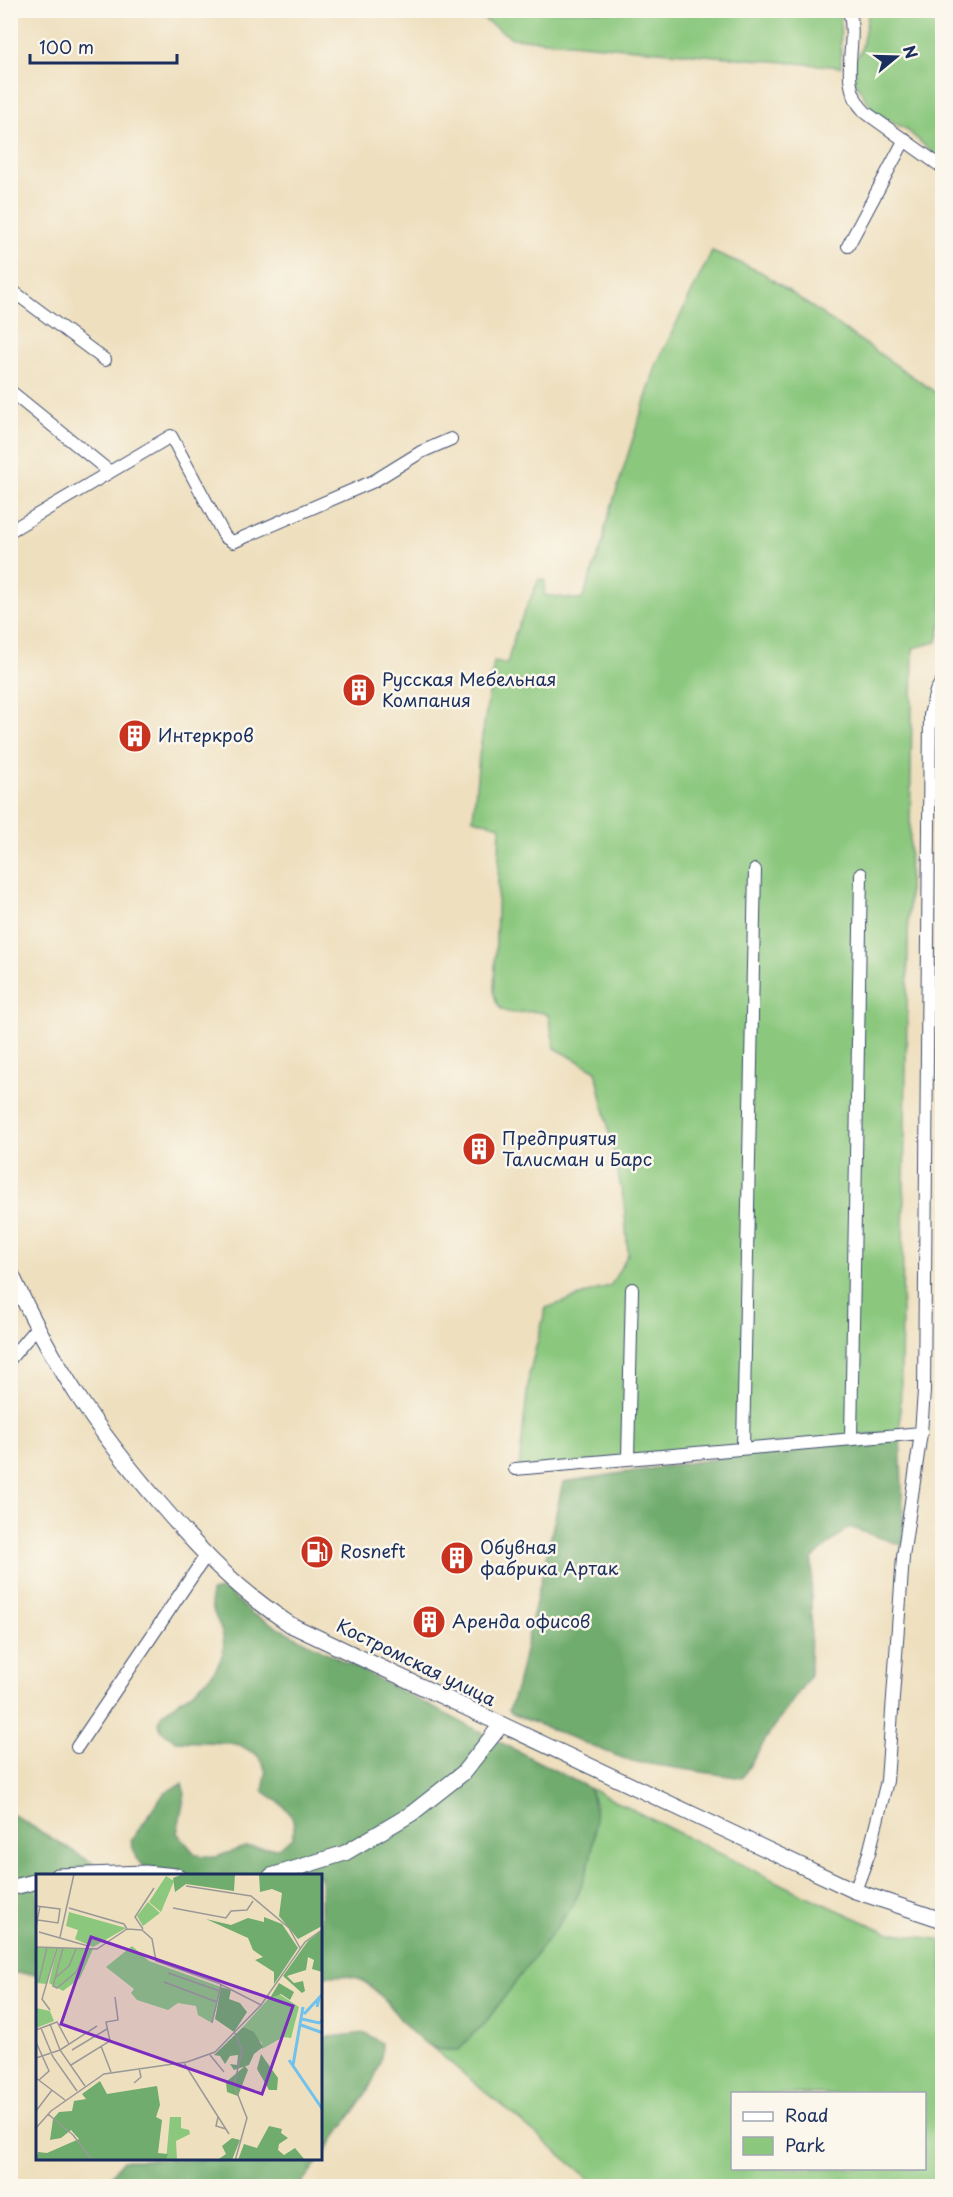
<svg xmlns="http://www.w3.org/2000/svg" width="953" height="2197" viewBox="0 0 953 2197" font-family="'Playpen Sans',sans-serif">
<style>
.green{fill:#8bc87e;stroke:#537c6e;stroke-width:1.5;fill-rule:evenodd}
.forest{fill:#70ac6d;stroke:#466e66;stroke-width:1.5}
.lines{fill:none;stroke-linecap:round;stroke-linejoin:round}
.minor-casing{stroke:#3b496c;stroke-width:14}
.major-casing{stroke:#3b496c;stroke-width:17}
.minor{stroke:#fff;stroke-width:12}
.major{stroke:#fff;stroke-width:15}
.labels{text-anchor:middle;stroke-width:5;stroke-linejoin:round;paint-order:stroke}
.poi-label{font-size:18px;fill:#1b2f5e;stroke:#fbf7ec;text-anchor:start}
.street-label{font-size:18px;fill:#1b2f5e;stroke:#fbf7ec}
.inset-river{fill:none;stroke:#71c1ec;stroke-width:3}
.inset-road{fill:none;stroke:#9a9998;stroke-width:1.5}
.view{fill:#7b2cbf;fill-opacity:0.15;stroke:#7b2cbf;stroke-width:3}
.inset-edge{fill:none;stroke:#1b2f5e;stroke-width:3}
</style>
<rect width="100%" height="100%" fill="#fbf7ec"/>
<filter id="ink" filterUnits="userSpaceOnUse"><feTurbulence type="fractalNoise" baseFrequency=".0167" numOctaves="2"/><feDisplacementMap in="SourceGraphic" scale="12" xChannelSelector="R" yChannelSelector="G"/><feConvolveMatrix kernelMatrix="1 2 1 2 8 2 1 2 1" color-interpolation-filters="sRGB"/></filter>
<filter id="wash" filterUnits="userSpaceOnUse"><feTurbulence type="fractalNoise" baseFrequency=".008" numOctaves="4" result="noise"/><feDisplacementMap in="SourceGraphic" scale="24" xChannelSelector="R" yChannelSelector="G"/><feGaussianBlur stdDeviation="1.35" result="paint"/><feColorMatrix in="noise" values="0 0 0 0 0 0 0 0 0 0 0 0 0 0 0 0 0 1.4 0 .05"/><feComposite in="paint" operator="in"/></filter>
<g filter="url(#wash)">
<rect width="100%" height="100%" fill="#eedfbe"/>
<path class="green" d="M471,11H840L841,67L512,38Z
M869,11H942V161L906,129L875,113L855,82V60L861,51Z
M712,251L761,272L942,397V621L937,642L913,648L900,1431L519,1469L529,1375L546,1308L611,1285L628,1254L624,1202L596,1071L555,1048L548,1015C525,1003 502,1028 494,994L500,826L473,819L479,756L494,662L507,664L516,631L539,579L545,580L544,595L582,600L604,539L605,527L657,363Z
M589,1788L795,1891L887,1932L942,1940V2186H598L428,2044L437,2049L596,1805ZM732,2094H924V2168H732Z"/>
<path class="forest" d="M900,1431L904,1546L849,1527L812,1559L810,1676L767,1737L742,1778L630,1761L512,1714L509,1710L517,1686L563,1482Z
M220,1590L229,1593L252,1614L589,1788C603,1824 590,1871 573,1905L488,2019L459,2050C452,2050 442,2051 435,2048C402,2035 390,1994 359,1979C349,1974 332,1976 321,1976V1876H154L136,1858L131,1841L165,1792L182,1784L185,1794L177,1833L196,1855L216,1857L245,1847L278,1848L293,1837C299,1813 280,1803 263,1791L266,1773L263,1763L257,1755L240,1745L230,1743L176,1741L161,1730L158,1721L163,1713C187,1694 230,1673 223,1637C220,1621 208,1609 211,1592Z
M10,1813L114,1876H38L37,1974L11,1973Z
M366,2033L381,2043C388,2076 339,2130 321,2157V2038Z
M123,2160H319L300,2186H103Z"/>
</g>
<g filter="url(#ink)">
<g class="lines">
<g class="minor-casing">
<path id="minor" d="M849,10C859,46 836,82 865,112L942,167
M848,246L905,139
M10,289L105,360
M10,391L110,472
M10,531L171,436L225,537L233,542L374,481L421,452L451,439
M10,1359L36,1328
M851,1438L861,874
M743,1447L755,870
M628,1457L632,1289
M515,1469L921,1433
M77,1747L205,1557
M855,1891L869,1853L887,1781L903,1557L921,1433L924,1391L930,715L936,691L942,681"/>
</g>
<g class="major-casing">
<path id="major" d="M10,1271C52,1363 95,1429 161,1505C202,1553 238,1590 291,1625L855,1891L942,1920
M57,1876L145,1873L177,1876
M271,1876L345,1853L411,1814L463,1773L501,1725
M10,1888L38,1881"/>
</g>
<use href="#minor" class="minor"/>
<use href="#major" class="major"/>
</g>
</g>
<defs>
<g id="building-disc" transform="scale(1.725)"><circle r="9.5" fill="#c8321e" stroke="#fbf7ec"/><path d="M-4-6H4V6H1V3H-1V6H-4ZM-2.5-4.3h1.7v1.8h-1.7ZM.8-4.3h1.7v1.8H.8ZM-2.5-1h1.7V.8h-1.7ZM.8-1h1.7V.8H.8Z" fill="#fff"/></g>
<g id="fuel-disc" transform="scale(1.725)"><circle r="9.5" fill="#c8321e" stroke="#fbf7ec"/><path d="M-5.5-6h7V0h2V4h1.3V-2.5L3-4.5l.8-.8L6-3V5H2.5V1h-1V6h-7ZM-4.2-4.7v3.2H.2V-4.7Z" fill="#fff"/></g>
</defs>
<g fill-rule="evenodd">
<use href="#building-disc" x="359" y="690"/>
<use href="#building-disc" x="135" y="736"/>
<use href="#building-disc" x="479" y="1149"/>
<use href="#fuel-disc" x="317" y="1552"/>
<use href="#building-disc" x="457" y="1558"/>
<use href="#building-disc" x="429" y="1622"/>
</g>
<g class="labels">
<g class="poi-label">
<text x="382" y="686">Русская Мебельная<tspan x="382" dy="21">Компания</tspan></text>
<text x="158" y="742">Интеркров</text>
<text x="502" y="1145">Предприятия<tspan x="502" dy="21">Талисман и Барс</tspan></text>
<text x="480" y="1554">Обувная<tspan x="480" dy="21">фабрика Артак</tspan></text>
<text x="340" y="1558">Rosneft</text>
<text x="452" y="1628">Аренда офисов</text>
</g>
<g class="street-label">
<text transform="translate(416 1663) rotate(26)" y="6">Костромская улица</text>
</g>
</g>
<g transform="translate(36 1874)">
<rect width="286" height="286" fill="#eedfbe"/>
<path d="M130,2L138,7L125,38L113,28ZM112,28L124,39L107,52L101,42ZM33,38L90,54L57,73L39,65L42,56L30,52ZM96,72L113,87L185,113L176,149L162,141L160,132L142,129L132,136L101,126L95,119L98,115L70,93ZM0,73L20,74L11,110L0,109ZM21,74L57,75L44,104L27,117L13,109ZM243,120L263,133L255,164L247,163L226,175V169L207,153L234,123ZM0,134L14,137L18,147L0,154ZM134,243H145V254L153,256L154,260L140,267L141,286L130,287Z" fill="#8bc87e"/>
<path d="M147,0H199L198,17L150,10L139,18L137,4ZM223,0H286V52L262,65L243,42L246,19L236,15L224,18ZM228,43L246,50L262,74L238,110V98L219,86L227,83L217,76L212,64L170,45L195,51L212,44L228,48ZM286,56V98L276,95L278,86L272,83L270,96L251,102L258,109L267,107L269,117L266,119L247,102L272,67ZM243,109L258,118L254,126L245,120L234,124ZM185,113L195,116L193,125L204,129L211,138L198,158L179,145ZM207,153L218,158L227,173L218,180L213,191L198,196L194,190L201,191L202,181L194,182L189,190L184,182L178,181ZM225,180L242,204L241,216H233L221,195ZM209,192L212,196L202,222L191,218L190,208ZM64,207L71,220L121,212L124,231L120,243L126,246L122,279L132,280L130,286L0,287L2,278L11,279L43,265L35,256L25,264L14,266L17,245L23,238L36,237L38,227L50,225L46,220ZM233,252L246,255L245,259L252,264L243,270L242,276L248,281L259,274L269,286H202L208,270L221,274ZM196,264L204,266L196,286L180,287L190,280L186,272Z" fill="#70ac6d"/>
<path class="inset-river" d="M268,140L283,124L281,133M266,145L283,149L287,146M265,151L287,159M253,186L287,236M257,191L267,133"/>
<path class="inset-road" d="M150,12L215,22L253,54L264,74M0,32L24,35L22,49L2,46M33,34L88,50L91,55M137,34L190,44L195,37L211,36L217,27M0,53L4,32M107,55L99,43L118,14M3,58L52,72L40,98L21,114L17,112L27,74M24,63L38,0M0,73L61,75L91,55L106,56L116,65L120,87L182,109L225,131M132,99L184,117M20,103L33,92L40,75M3,107L11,73M128,108L181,128M14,136L6,125L21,74M176,149L185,111M14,150L24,176L49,212M5,154L17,183L41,217M0,156L21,148L33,170M199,159L206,177L198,211L211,244L199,287M0,168L13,197L3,206M65,172L75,198M36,176L71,155M174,181L188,198M0,184L24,176L61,152M148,189L193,260M35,191L74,167L70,148L82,146L79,123M0,204L29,226M98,209L105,203L103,194M0,237L16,216M12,240L37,261L57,287M182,243L180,252L190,255M0,254L15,237L68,200L151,188L179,178L225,131L269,68L287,55"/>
<path class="view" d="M55,63L257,132L226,220L25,150Z"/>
<rect width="286" height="286" class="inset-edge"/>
</g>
<rect width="953" height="2197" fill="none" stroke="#fbf7ec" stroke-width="36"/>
<rect x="731" y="2092" width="195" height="78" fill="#fbf7ec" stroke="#a1a7b3" stroke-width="1.5"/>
<rect x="743" y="2112" width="30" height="9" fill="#ffffff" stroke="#a1a7b3" stroke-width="1.5"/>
<text x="785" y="2122" font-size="18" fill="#1b2f5e">Road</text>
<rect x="743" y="2137" width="30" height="18" fill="#8bc87e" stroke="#a1a7b3" stroke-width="1.5"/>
<text x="785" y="2152" font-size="18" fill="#1b2f5e">Park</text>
<g transform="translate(896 57) rotate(71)" stroke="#fbf7ec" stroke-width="4.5" paint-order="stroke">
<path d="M0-4.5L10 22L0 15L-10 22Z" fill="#1b2f5e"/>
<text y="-9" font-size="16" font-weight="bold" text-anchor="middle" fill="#1b2f5e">N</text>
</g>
<path d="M30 54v9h147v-9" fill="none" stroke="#1b2f5e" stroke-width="3"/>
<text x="39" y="54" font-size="18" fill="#1b2f5e" stroke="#fbf7ec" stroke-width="4.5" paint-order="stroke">100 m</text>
</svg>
